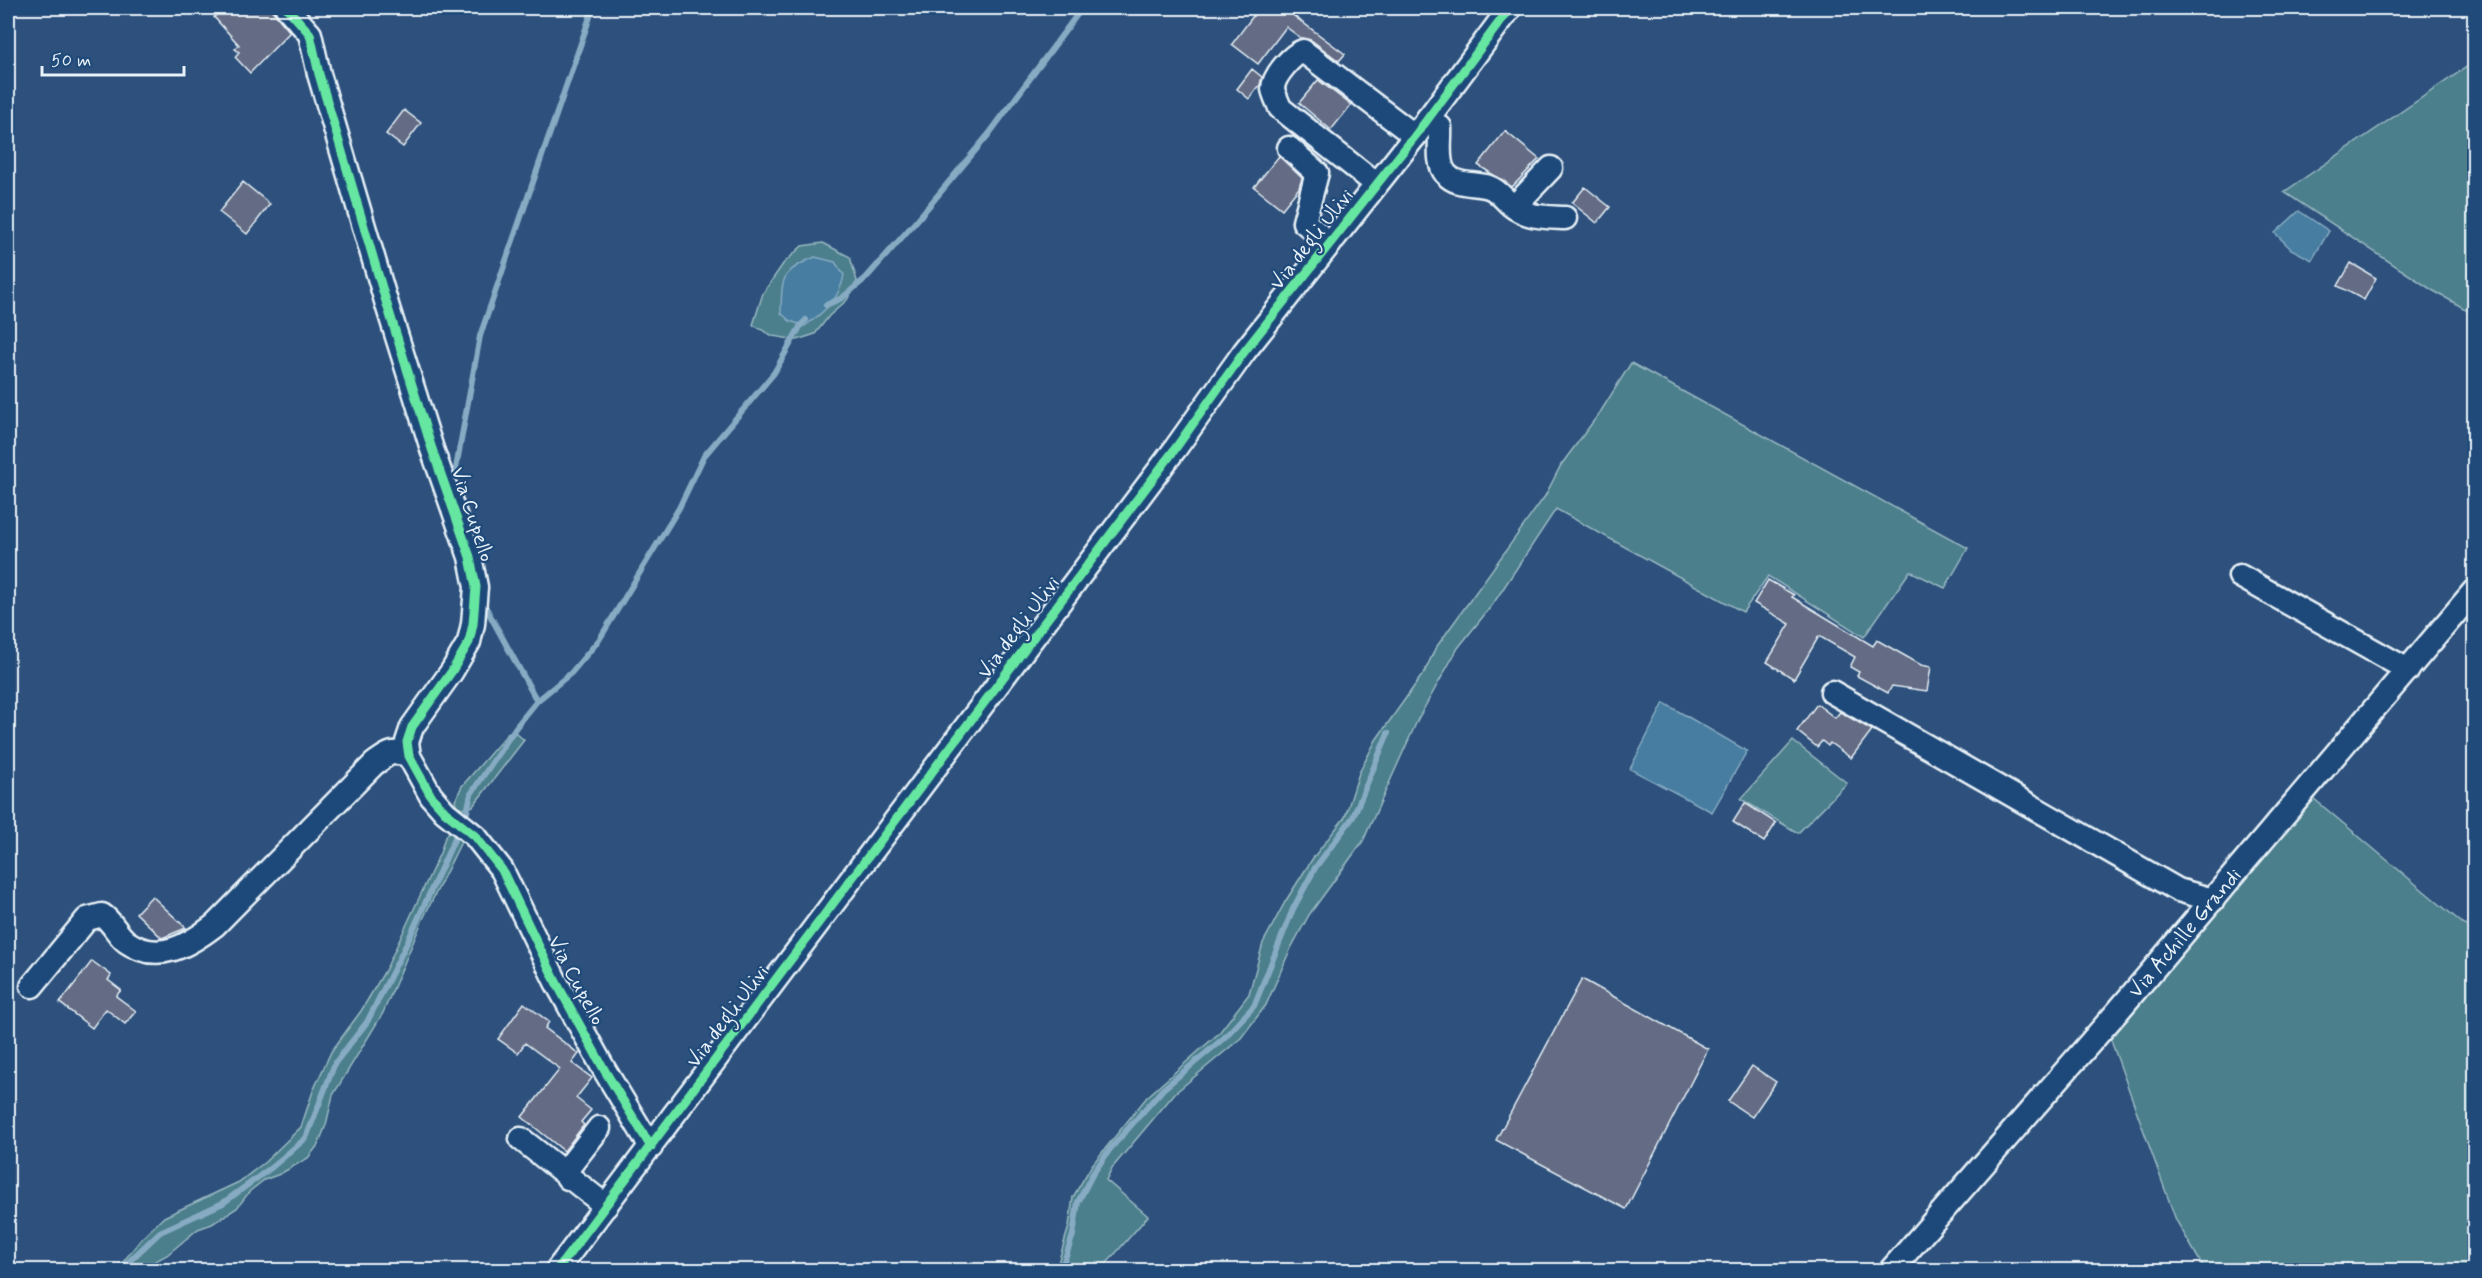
<svg xmlns="http://www.w3.org/2000/svg" width="2482" height="1278" viewBox="0 0 2482 1278" font-family="Mynerve,sans-serif">
<style>
.green{fill:#4b7f8c;stroke:#9ab8c2;stroke-width:1.5}
.water{fill:#467da0;stroke:#87abc3;stroke-width:1.5}
.lines{fill:none;stroke-linecap:round;stroke-linejoin:round}
.stream{stroke:#87abc3;stroke-width:6}
.building{fill:#636c84;stroke:#e8f1f8;stroke-width:1.5}
.minor-casing{stroke:#e8f1f8;stroke-width:27}
.minor{stroke:#1f4a7a;stroke-width:22}
.cycleway-casing{stroke:#1f4a7a;stroke-width:13}
.cycleway{stroke:#66e7a1;stroke-width:9}
.labels{text-anchor:middle;stroke-width:4.5;stroke-linejoin:round;paint-order:stroke}
.street-label{font-size:21px;fill:#e8f1f8;stroke:#1f4a7a}
</style>
<rect width="100%" height="100%" fill="#2d517c"/>
<filter id="ink" filterUnits="userSpaceOnUse"><feTurbulence type="fractalNoise" baseFrequency=".0167" numOctaves="2"/><feDisplacementMap in="SourceGraphic" scale="12" xChannelSelector="R" yChannelSelector="G"/><feConvolveMatrix kernelMatrix="1 2 1 2 8 2 1 2 1" color-interpolation-filters="sRGB"/></filter>
<g filter="url(#ink)">
<path class="green" d="M2474,62V314L2432,290L2284,192Z
M823,243L850,257L857,281L847,300L829,316L815,334L797,340L773,336L753,325L763,293L783,264L802,246Z
M1631,363L1968,548L1945,588L1910,571L1864,637L1768,576L1743,612L1556,509L1493,604L1458,648L1418,719L1363,841L1309,915L1290,950L1266,1005L1241,1038L1175,1093L1112,1168L1106,1180L1148,1216L1101,1270H1056L1069,1226L1073,1197L1092,1165L1147,1097L1219,1033L1249,994L1263,943L1285,902L1313,858L1345,817L1359,773L1376,740L1425,671L1435,649L1545,496L1561,465L1601,411Z
M509,732L516,733L524,740L473,806L465,809L457,806L455,801L462,786Z
M1793,741L1847,783L1798,833L1741,799Z
M2313,798L2474,933V1270H2354L2346,1264L2326,1270H2205L2176,1220L2109,1035Z
M453,827L464,836L423,919L383,1013L333,1095L326,1125L318,1145L308,1158L280,1174L264,1180L250,1191L237,1208L212,1224L198,1229L167,1255L139,1270H110L123,1262L142,1238L164,1217L239,1182L265,1162L301,1127L313,1091L331,1052L361,1011L386,969L440,853L445,837Z"/>
<path class="water" d="M2299,211L2329,231L2312,260L2291,249L2275,233Z
M815,257L835,262L844,275C840,299 824,312 805,326L790,321L781,313C782,278 780,272 815,257Z
M1664,703L1747,751L1712,812L1630,769Z"/>
<g class="lines">
<path class="stream" d="M826,305L842,298L866,278L918,219L989,134L1082,8
M454,479L480,336L593,8
M485,606L537,701
M467,812L471,794L516,727L537,701L571,673L599,640L679,508L704,456L774,373L801,325L806,320
M120,1270L160,1232L223,1203L272,1167L306,1138L335,1063L367,1022L407,943L458,831
M1061,1270L1073,1235L1078,1202L1092,1175L1110,1149L1163,1089L1224,1038L1254,1006L1293,909L1315,868L1353,817L1388,733"/>
</g>
<path class="building" d="M224,8H270L290,32L250,73L235,57L239,52L235,49L239,45L214,17Z
M1259,8H1288L1296,13L1294,16L1345,54L1339,61L1311,40L1301,38L1286,27L1258,64L1232,44Z
M1252,69L1262,77L1260,85L1249,99L1237,89Z
M1318,80L1351,105L1331,130L1299,103Z
M404,110L421,123L403,147L386,134Z
M1505,131L1539,159L1512,187L1478,165Z
M1279,156L1302,178L1299,188L1282,209L1254,187Z
M243,182L270,204L247,234L219,212Z
M1585,187L1610,207L1597,223L1572,203Z
M2351,263L2376,278L2364,300L2338,286Z
M1768,580L1794,595L1792,597L1873,646L1877,640L1921,665L1931,667L1927,691L1892,686L1888,693L1857,676L1859,672L1850,667L1855,657L1819,636L1794,679L1767,662L1790,624L1754,603Z
M1817,704L1835,718L1840,712L1872,730L1851,758L1830,743L1828,746L1822,741L1817,747L1797,731Z
M1745,803L1776,823L1764,842L1733,822Z
M152,896L186,928L162,938L136,913Z
M92,961L111,975L108,980L121,990L116,996L136,1011L125,1024L106,1009L92,1028L60,1003Z
M1582,979L1708,1049L1626,1209L1496,1140Z
M524,1003L549,1022L545,1028L579,1054L572,1063L592,1078L576,1098L591,1110L581,1122L584,1125L564,1151L522,1117L560,1069L525,1043L518,1053L498,1039Z
M1752,1066L1776,1082L1752,1117L1728,1101Z"/>
<g class="lines">
<g class="minor-casing">
<g id="minor">
<path d="M287,8L310,34L319,74L388,308L432,449L470,557L476,587L473,624L469,642L452,671L412,727L407,742L409,756L431,796L445,812L475,836L502,870L556,982L605,1071L651,1147"/>
<path d="M1428,118L1440,127C1441,141 1436,163 1446,174C1457,187 1475,182 1489,187C1498,190 1504,199 1511,205C1527,218 1546,217 1565,218"/>
<path d="M1289,148L1317,173L1304,222L1330,244"/>
<path d="M1376,184L1280,108C1278,102 1274,95 1273,89C1273,76 1292,55 1303,51L1415,136"/>
<path d="M1514,207L1551,168"/>
<path d="M2240,576L2408,670"/>
<path d="M1832,692L2178,890L2213,900"/>
<path d="M32,986L87,919L102,915C113,922 117,935 127,942C158,964 189,945 215,925L374,764C388,754 392,749 409,756"/>
<path d="M521,1139L606,1206"/>
<path d="M568,1178V1168L599,1128"/>
<path d="M557,1270L1175,449L1244,352L1415,136L1510,8"/>
<path id="s1" d="M1891,1270L2118,1011L2474,591"/>
</g>
</g>
<use href="#minor" class="minor"/>
<g class="cycleway-casing">
<path id="cycleway" d="M287,8L310,34L319,74L388,308L432,449L470,557L476,587L473,624L469,642L452,671L412,727L407,742L409,756L431,796L445,812L475,836L502,870L556,982L605,1071L651,1147
M557,1270L1175,449L1244,352L1415,136L1510,8"/>
</g>
<use href="#cycleway" class="cycleway"/>
</g>
</g>
<g class="labels">
<g class="street-label">
<text transform="translate(1311 239) rotate(-52)" y="7">Via degli Ulivi</text>
<text transform="translate(473 514) rotate(72)" y="7">Via Cupello</text>
<text transform="translate(1018 627) rotate(-53)" y="7">Via degli Ulivi</text>
<text dy="7" stroke="none"><textPath href="#s1" startOffset="447">Via Achille Grandi</textPath></text>
<text transform="translate(577 980) rotate(62)" y="7">Via Cupello</text>
<text transform="translate(727 1016) rotate(-53)" y="7">Via degli Ulivi</text>
</g>
</g>
<rect width="2482" height="1278" fill="none" stroke="#1f4a7a" stroke-width="30"/>
<rect x="15" y="15" width="2452" height="1248" fill="none" stroke="#e8f1f8" stroke-width="2" filter="url(#ink)"/>
<path d="M42 66v9h142v-9" fill="none" stroke="#e8f1f8" stroke-width="3"/>
<text x="51" y="66" font-size="18" fill="#e8f1f8" stroke="#1f4a7a" stroke-width="4.5" paint-order="stroke">50 m</text>
</svg>
